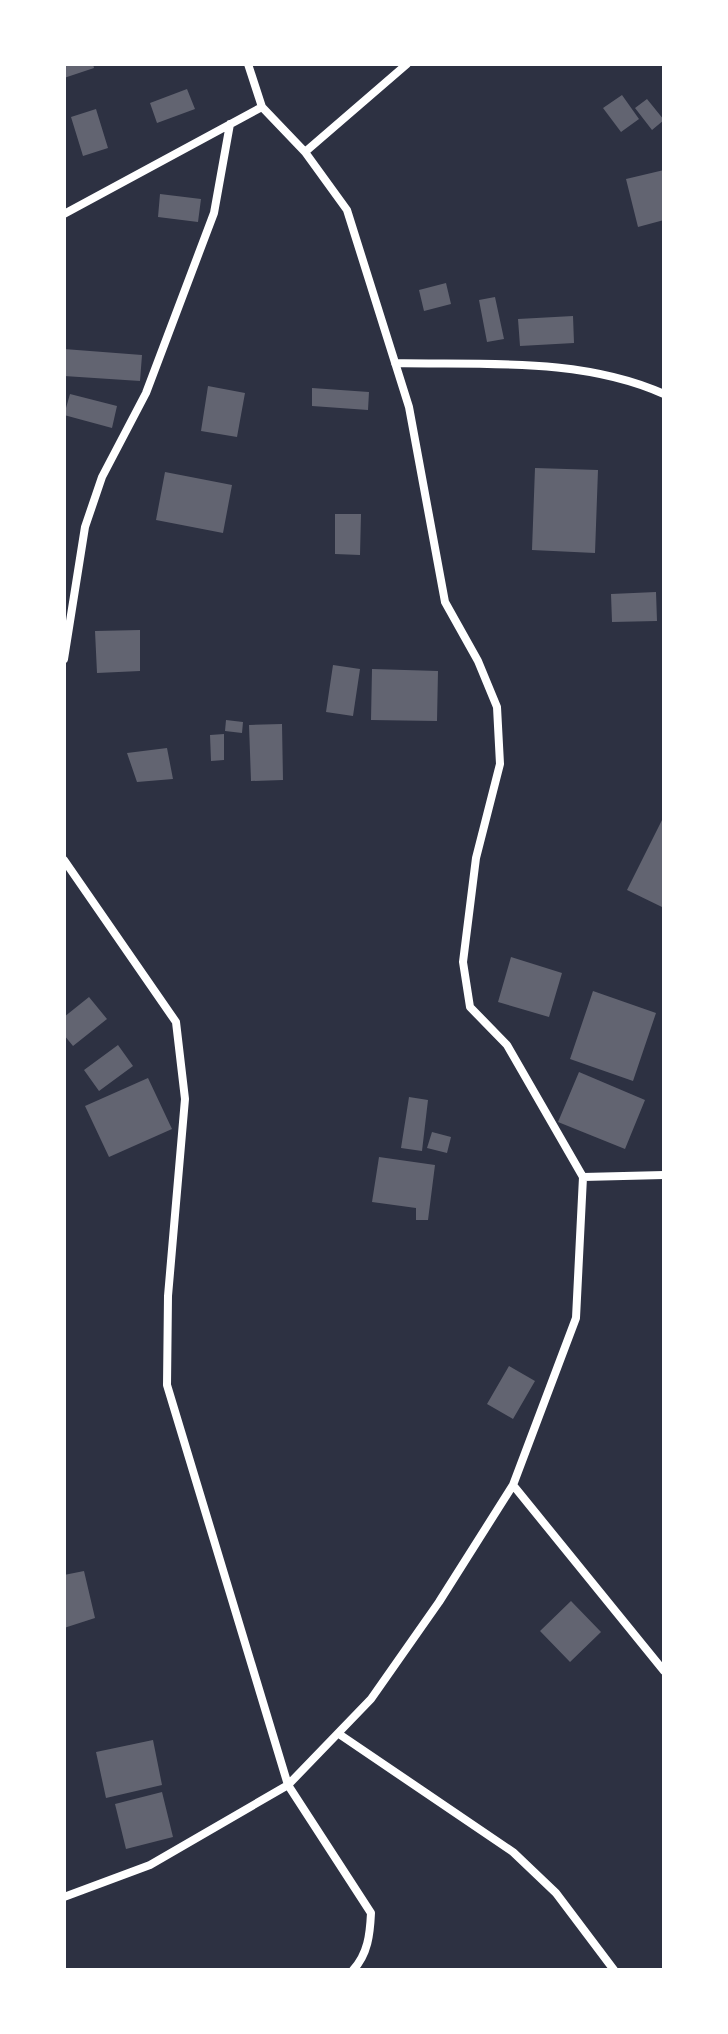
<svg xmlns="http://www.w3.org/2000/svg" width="728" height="2034" viewBox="0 0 728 2034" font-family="Quicksand,sans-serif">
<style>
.building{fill:#626471}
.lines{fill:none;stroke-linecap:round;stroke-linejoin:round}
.minor{stroke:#fff;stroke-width:8}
</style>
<rect width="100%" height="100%" fill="#2d3142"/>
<path class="building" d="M64,64H93L94,68L64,78Z
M187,89L195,109L157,123L150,103Z
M622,95L639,119L621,132L603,108Z
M647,99L664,120L652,130L635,108Z
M96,109L108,148L83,156L71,117Z
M664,170V220L638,227L626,179Z
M160,194L201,199L198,222L158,217Z
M446,283L451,304L424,311L419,290Z
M495,297L504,339L487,342L479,300Z
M573,316L574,343L520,346L518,319Z
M64,349L142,355L140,381L64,376Z
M208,386L245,393L237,437L201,431Z
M312,388L369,392L368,410L312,406Z
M70,394L117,406L112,428L64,415Z
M535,468L598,470L595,553L532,550Z
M165,472L232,485L223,533L156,520Z
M335,514H361L360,555L335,554Z
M656,592L657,621L612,622L611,594Z
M140,630V671L97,673L95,631Z
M333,665L360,669L353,716L326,712Z
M372,669L438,671L437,721L371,720Z
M226,720L243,722L242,733L225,731Z
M282,724L283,780L251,781L249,725Z
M224,734V760L211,761L210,735Z
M167,748L173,779L137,782L127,753Z
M664,816V903L662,907L627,890Z
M511,957L562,973L549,1017L498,1002Z
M593,991L656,1013L633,1081L570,1059Z
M89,997L107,1019L73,1046L64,1035V1017Z
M118,1045L133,1066L99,1091L84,1070Z
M579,1072L645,1100L625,1149L558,1122Z
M148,1078L172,1129L109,1157L85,1106Z
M409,1097L428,1100L422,1151L401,1148Z
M432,1132L451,1137L447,1153L427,1148Z
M379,1157L435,1165L428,1220H416V1208L372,1202Z
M509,1366L535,1381L513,1419L487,1404Z
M84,1571L95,1618L64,1628V1575Z
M571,1601L601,1632L570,1662L540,1631Z
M153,1740L162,1785L106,1798L96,1752Z
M162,1792L173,1837L126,1849L115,1804Z"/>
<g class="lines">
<path class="minor" d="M305,152L407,64
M64,214L262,107
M395,363C484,365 582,357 664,394
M64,659L85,527L102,477L146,393L214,213L230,124
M64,860L176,1022L185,1099L168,1296L167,1385L288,1785L371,1913C370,1934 368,1954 353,1970
M583,1177L664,1175
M513,1485L664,1671
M339,1734L513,1852L556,1893L614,1970
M64,1897L150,1865L288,1785L371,1699L439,1602L513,1485L576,1318L583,1177L507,1045L470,1007L463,962L476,858L500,764L497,707L478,661L445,602L409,407L347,210L305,152L262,107L248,64"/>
</g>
<rect width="728" height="2034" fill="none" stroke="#ffffff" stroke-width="132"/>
</svg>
